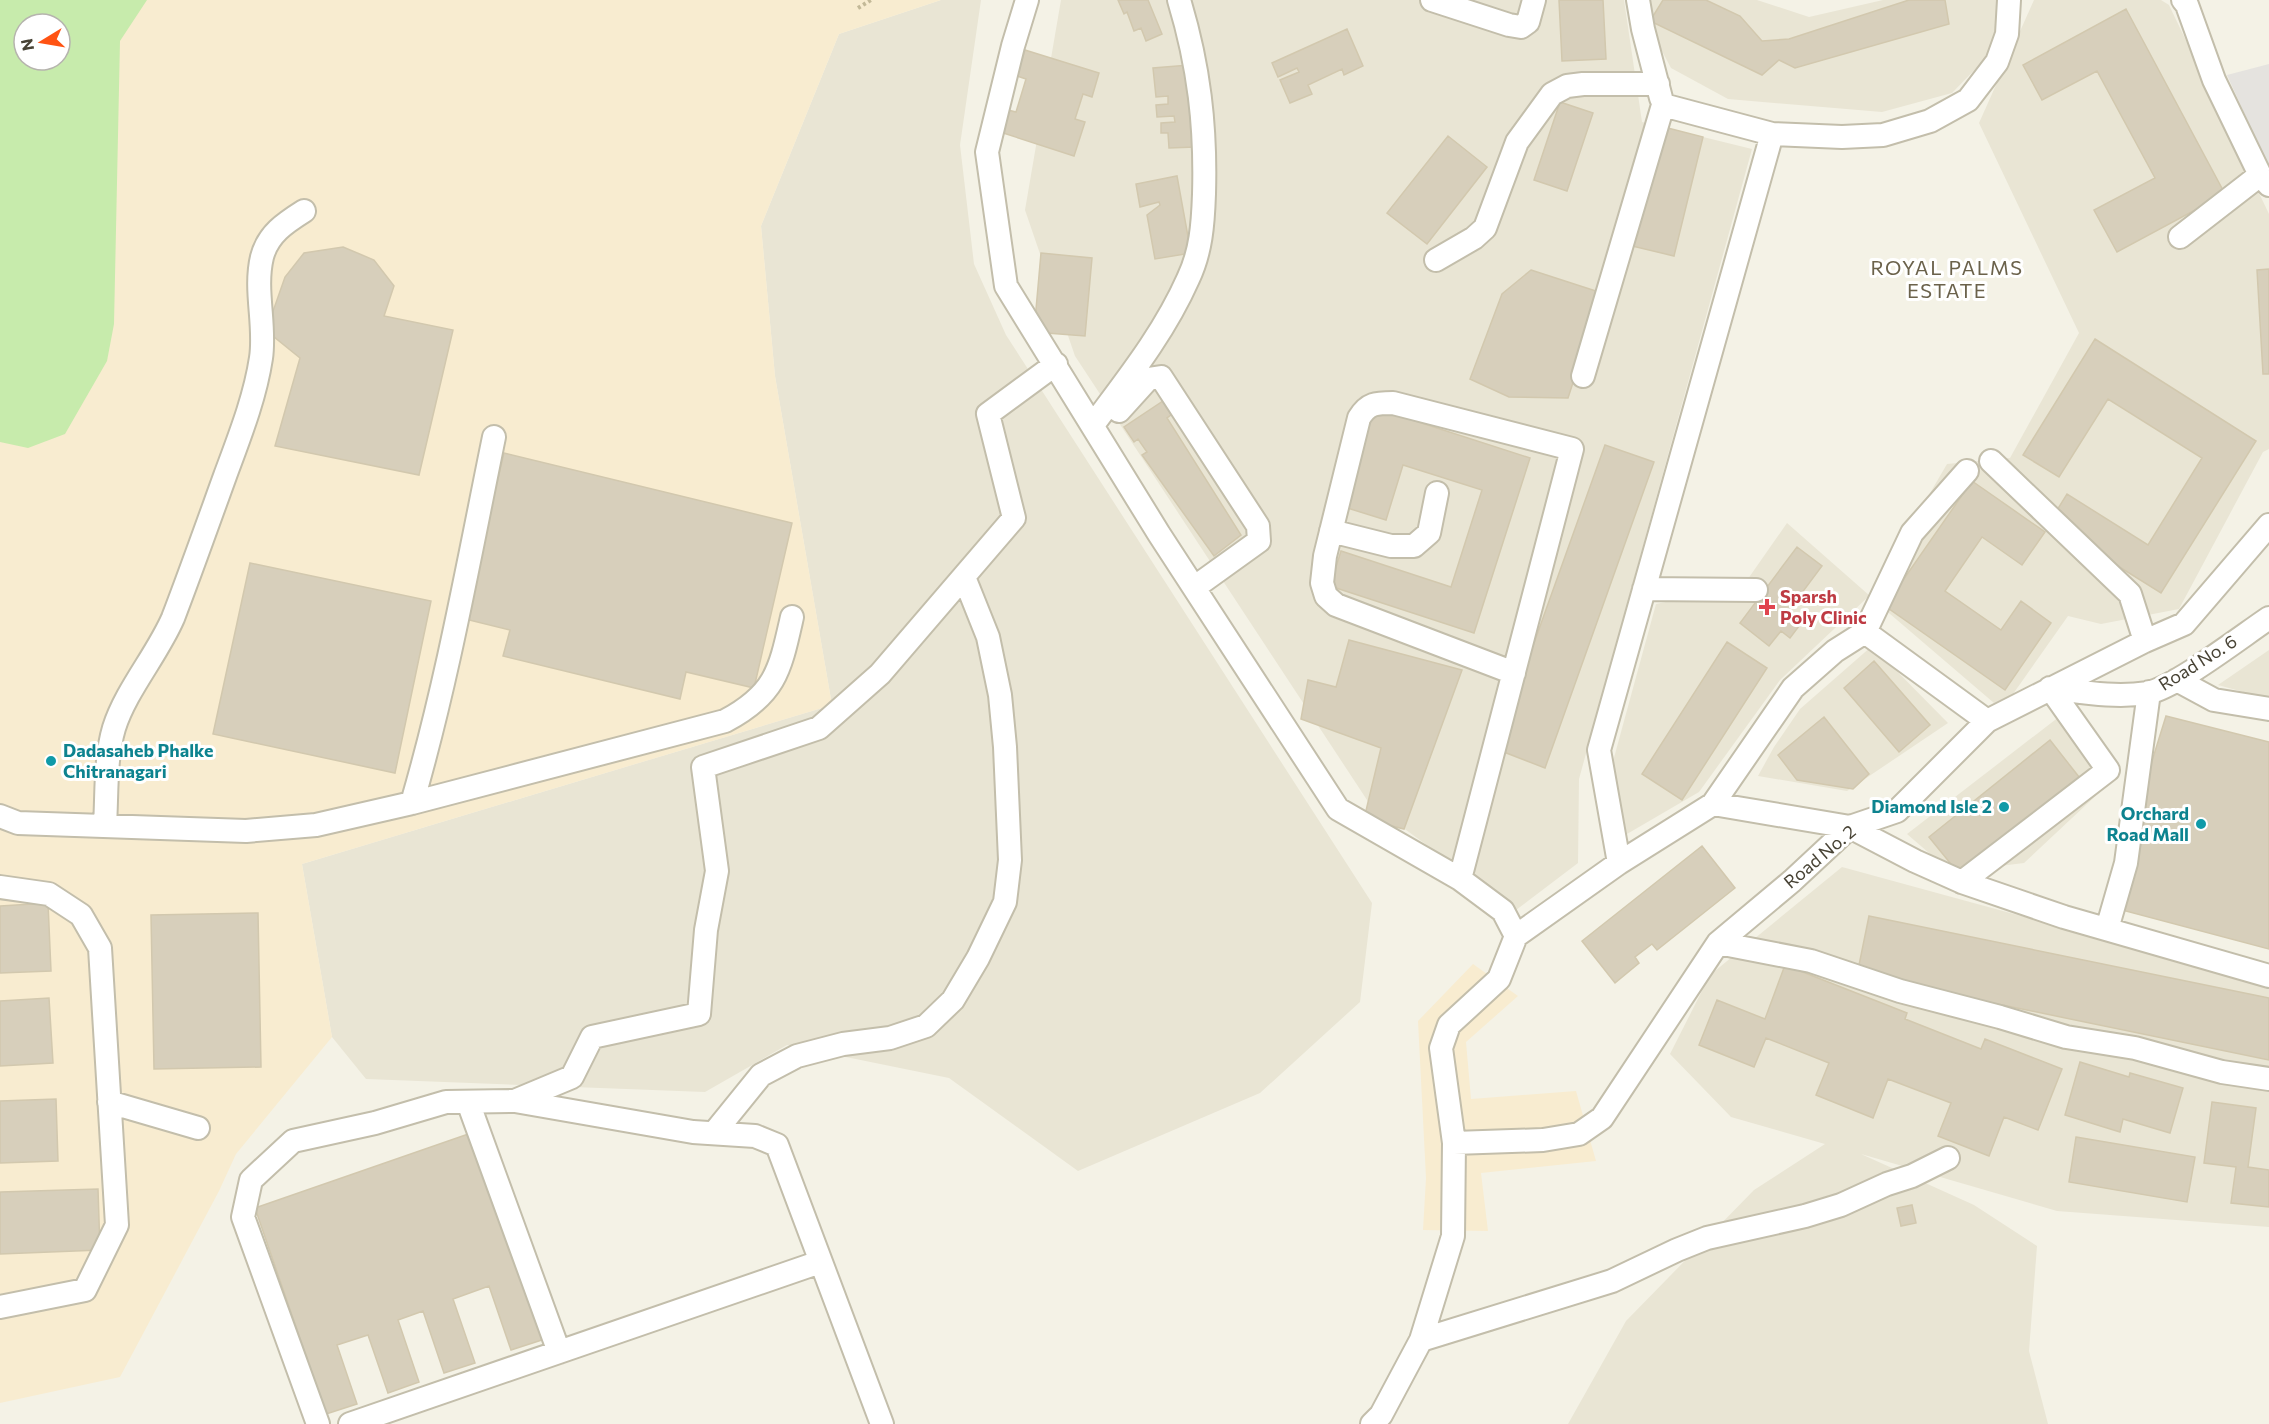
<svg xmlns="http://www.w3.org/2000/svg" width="2269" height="1424" viewBox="0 0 2269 1424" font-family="Commissioner,sans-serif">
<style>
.residential{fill:#e9e5d4}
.commercial{fill:#f8ecd0;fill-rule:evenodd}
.green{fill:#c7ebac;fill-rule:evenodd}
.parking{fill:#e5e3df}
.building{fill:#d7cfbb;stroke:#d2c8ae;stroke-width:1.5}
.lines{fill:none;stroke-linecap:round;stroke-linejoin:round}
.minor-casing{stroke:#c3beab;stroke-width:26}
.path{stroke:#c3b998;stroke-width:4;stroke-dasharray:3 3;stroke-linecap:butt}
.minor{stroke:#fff;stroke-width:22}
.health-dot{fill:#e0444e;stroke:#fff;stroke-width:2}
.culture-dot{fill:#0f9aa8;stroke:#fff;stroke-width:2}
.labels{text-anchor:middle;stroke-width:6;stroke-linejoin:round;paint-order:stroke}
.health-label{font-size:18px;font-weight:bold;fill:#be3a42;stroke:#fff;text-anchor:start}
.street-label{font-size:18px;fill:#484335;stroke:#fff}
.culture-label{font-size:18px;font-weight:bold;fill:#0d838f;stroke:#fff;text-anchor:end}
.neighbourhood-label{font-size:20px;letter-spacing:1.5px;fill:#6b624b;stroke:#fff}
</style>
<rect width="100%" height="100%" fill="#f4f2e6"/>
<path class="residential" d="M941,0H981L960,145L974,264L1006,335L1372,903L1360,1002L1260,1093L1078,1171L949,1078L787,1045L705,1092L366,1079L332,1037L302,864L832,705L775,376L761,226L839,34Z
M1061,0H1624L1642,122L1752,149L1579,779L1578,863L1516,910L1369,803L1075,356L1025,210Z
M1648,0H1757L1809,17L1883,0H2016L1989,55L1952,93L1882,112L1728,99L1671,68L1654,36Z
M2034,0H2161L2169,5L2269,214V449L2263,452L2179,609L2101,624L2068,616L2013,694L1994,703L1869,596L1780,680L1699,792L1627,834L1612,765L1656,604L1743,586L1787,523L1870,596L1947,464L2010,458L2079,333L1979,123Z
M1872,646L1948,723L1847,791L1758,776L1774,747L1800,709Z
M2269,650V699L2218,685Z
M2064,713L2103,789L2024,863L1951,872L1907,834Z
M1842,867L2269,984V1227L2057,1211L1861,1154L1974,1205L2037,1246L2029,1351L2048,1424H1568L1626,1321L1754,1190L1825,1144L1731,1117L1670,1054L1710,975Z"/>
<path class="commercial" d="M0,0H941L839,34L761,226L775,376L832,705L302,864L332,1037L236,1154L219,1191L120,1377L0,1403ZM24,24H60V60H24Z
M1473,964L1518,996L1466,1042L1471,1099L1576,1091L1596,1161L1481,1173L1488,1231L1423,1230L1426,1178L1418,1021Z"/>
<path class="green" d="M0,0H147L120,41L114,324L107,361L65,434L28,448L0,442ZM24,24H60V60H24Z"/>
<path class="parking" d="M2269,64V168L2227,75Z"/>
<path class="building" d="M1118,0H1148L1162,34L1146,41L1141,28L1134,31L1127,12L1124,14Z
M1559,0H1603L1606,59L1562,61Z
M1663,0H1706L1740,16L1762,41L1789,39L1909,0H1945L1949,24L1795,68L1779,60L1762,75L1650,21Z
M2126,9L2225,194L2117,252L2094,210L2155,178L2097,71L2042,100L2023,65Z
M1347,29L1363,66L1344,75L1342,69L1308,85L1312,94L1290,103L1280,80L1299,72L1297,68L1278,77L1272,63Z
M1025,50L1099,73L1092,97L1083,94L1075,119L1085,122L1074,156L997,131L1004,109L1016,112L1026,79L1017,76Z
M1189,65L1195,147L1169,148L1168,133H1161V123L1175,122L1174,116L1157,117L1156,105L1168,104V96L1156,97L1153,68Z
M1560,102L1593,113L1567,191L1534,180Z
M1660,126L1703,137L1674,256L1632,246Z
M1448,136L1487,167L1427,244L1387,213Z
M1177,176L1191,253L1155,259L1147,215L1160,205L1159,202L1140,207L1136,184Z
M343,247L374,260L394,286L384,316L453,330L419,475L275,446L300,358L273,336L271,317L285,277L304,253Z
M1041,253L1092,258L1085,336L1034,332Z
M2269,269V374H2263L2257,270Z
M1531,270L1602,293L1568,398L1509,397L1470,379L1502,294Z
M2095,339L2256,441L2161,593L2049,523L2067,494L2148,545L2202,458L2108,399L2059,477L2023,455Z
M1166,399L1175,412L1167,418L1241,535L1214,556L1142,455L1147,452L1138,439L1134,442L1124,427Z
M1372,407L1530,458L1474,633L1330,586L1341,551L1451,587L1482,490L1403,465L1386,520L1341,506Z
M1605,445L1654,462L1545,768L1496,749Z
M504,453L792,523L754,688L686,672L680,699L503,656L510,630L465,619Z
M1972,481L2045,532L2022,565L1982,537L1945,591L2001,630L2021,601L2051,623L2005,690L1885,606Z
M1797,547L1822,566L1789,610L1803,621L1790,638L1781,631L1769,646L1740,623Z
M250,563L431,601L395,773L213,734Z
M1349,640L1462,670L1404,829L1364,819L1381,748L1301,719L1308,680L1336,687Z
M1727,642L1767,668L1682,800L1642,774Z
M1874,661L1930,725L1899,752L1844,688Z
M2166,716L2269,742V949L2107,906Z
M1824,717L1869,774L1853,789L1797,780L1778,755Z
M2050,740L2079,777L1959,874L1929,837Z
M1702,846L1735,888L1657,950L1652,944L1635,957L1639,963L1615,983L1582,941Z
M48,903L51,971L0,973V906Z
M258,913L261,1067L154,1069L151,915Z
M1869,916L2269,998V1060L1857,975Z
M1785,965L1907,1013L1905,1019L1981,1049L1985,1039L2062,1069L2038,1130L2004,1117L1989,1156L1938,1136L1951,1103L1888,1079L1873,1118L1816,1095L1829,1063L1766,1038L1754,1067L1699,1045L1717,1000L1765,1019Z
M49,998L53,1063L0,1066V1001Z
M2080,1062L2129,1077L2130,1073L2183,1088L2170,1133L2123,1119L2120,1132L2065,1115Z
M56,1099L58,1161L0,1163V1101Z
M2212,1102L2256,1108L2248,1167L2269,1170V1207L2231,1203L2236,1167L2204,1163Z
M477,1131L548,1338L511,1350L489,1286L453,1299L475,1363L444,1373L423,1311L398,1320L419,1382L388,1393L368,1335L337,1345L357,1404L326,1414L255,1208Z
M2076,1137L2195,1157L2187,1202L2069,1182Z
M98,1189L100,1250L0,1254V1192Z
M1912,1205L1916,1223L1901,1226L1897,1208Z"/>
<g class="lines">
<g class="minor-casing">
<path id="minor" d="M1027,0L1013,46L987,152L1006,286L1159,534L1338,809L1460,879L1503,911L1516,936
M1432,0L1509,25L1521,27L1528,22L1534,0
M1638,0L1643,29L1661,98
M2183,0L2187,5L2214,80L2260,175L2269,185
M1772,134L1842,137L1883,135L1930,121L1968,100L1997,62L2007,34L2009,0
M2180,237L2260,175
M1436,260L1474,238L1485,228L1517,142L1552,94L1567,86L1583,84H1658
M1583,376L1663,105L1772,134L1599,750L1619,863
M1119,411L1148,379L1161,377L1258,526L1259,541L1195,587
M1093,425C1128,378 1164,333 1188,279C1201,252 1203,224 1204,194C1206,126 1199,66 1179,0
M1991,461L2130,594L2145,641
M1331,531L1391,546H1414L1429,533L1437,493
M1644,589L1756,590
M1865,632L1912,533L1967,471
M2177,680L2214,700L2269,709
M2050,688C2083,692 2115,698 2147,693C2175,688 2242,636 2269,618
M412,803C447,683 469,559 494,437
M1713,804L1793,688L1835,651L1865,632L1987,721
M0,816L18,823L246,831L316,825L412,803L725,721C776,694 780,670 792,617
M105,825C107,794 105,758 114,728C126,690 157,655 173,618C191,571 208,523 225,476C239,438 255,398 261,358C266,325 254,290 262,257C268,234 285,223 304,211
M1460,879L1572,449L1393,403C1376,403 1368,403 1359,418L1325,556L1322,583L1326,596L1336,605L1514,673
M1962,882L2108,770L2050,688
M0,887L49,894L81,915L100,948L117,1225L85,1290L0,1307
M2107,929L2126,863L2149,692
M1718,943L1811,961L1900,991L2000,1017L2066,1037L2135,1048L2222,1072L2269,1079
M517,1100L572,1077L592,1037L699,1014L706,930L717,871L703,767L819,728L880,674L1014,518L988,414L1056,364
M109,1102L198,1128
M468,1102L559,1352
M714,1133L761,1075L797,1056L843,1044L890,1038L926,1026L953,1000L978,958L1005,902L1010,860L1005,747L1000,695L988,637L964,577
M1454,1143L1543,1140L1579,1134L1602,1118L1718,943L1792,881L1850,827L1897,811L1987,721L2145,641L2184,624L2269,525
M1421,1340L1612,1281L1677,1250L1707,1238L1805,1216L1841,1205L1887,1184L1912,1176L1948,1158
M318,1424L243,1217L251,1180L293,1141L375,1123L446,1102L515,1101L693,1132L755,1136L777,1145L882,1424
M350,1424L820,1262
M1372,1424L1381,1415L1421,1340L1453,1236L1454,1143L1441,1048L1449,1025L1499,979L1516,936L1619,863L1713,804L1850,827L1915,861L1962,882L2064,917L2269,976"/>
</g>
<path class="path" d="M858,8L871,0"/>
<use href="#minor" class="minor"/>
</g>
<path class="health-dot" d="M1764 598h6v6h6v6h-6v6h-6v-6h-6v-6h6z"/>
<g class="culture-dot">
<circle cx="51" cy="761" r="6"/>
<circle cx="2004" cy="807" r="6"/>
<circle cx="2201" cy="824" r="6"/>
</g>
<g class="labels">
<g class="health-label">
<text x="1780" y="603">Sparsh<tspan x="1780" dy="21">Poly Clinic</tspan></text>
</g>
<g class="street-label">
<text transform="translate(2198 663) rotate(-32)" y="6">Road No. 6</text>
<text transform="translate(1820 857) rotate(-40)" y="6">Road No. 2</text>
</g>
<g class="culture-label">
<text x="63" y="757" text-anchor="start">Dadasaheb Phalke<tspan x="63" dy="21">Chitranagari</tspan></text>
<text x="1992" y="813">Diamond Isle 2</text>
<text x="2189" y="820">Orchard<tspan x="2189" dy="21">Road Mall</tspan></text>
</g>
<g class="neighbourhood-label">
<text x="1947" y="275">ROYAL PALMS<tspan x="1947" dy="23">ESTATE</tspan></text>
</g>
</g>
<g transform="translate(42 42) rotate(259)"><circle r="28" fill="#ffffff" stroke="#b6b4ae" stroke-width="1.5"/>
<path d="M0-4.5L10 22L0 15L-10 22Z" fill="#ff5313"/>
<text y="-9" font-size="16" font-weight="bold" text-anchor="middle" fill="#484335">N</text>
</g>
</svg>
